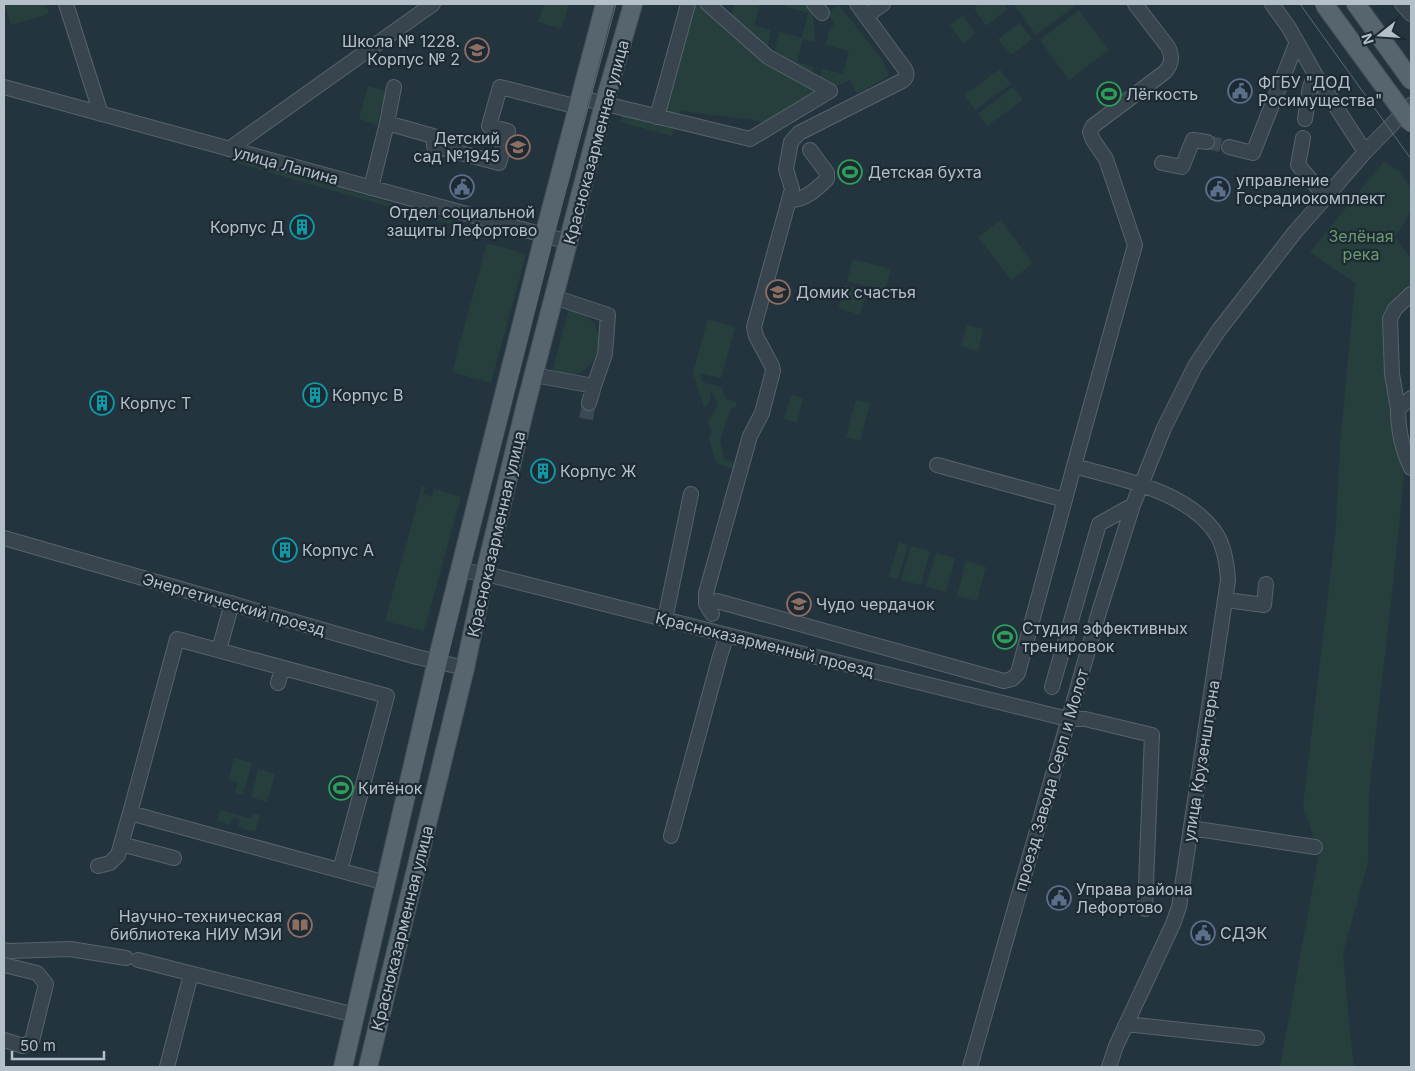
<svg xmlns="http://www.w3.org/2000/svg" width="1415" height="1071" viewBox="0 0 1415 1071" font-family="Inter,sans-serif">
<style>
.green{fill:#263f3d}
.lines{fill:none;stroke-linecap:round;stroke-linejoin:round}
.minor-tunnel{stroke:#3a4953;stroke-width:14;stroke-dasharray:14 7;stroke-linecap:butt}
.minor-casing{stroke:#56636c;stroke-width:16}
.major-casing{stroke:#44515a;stroke-width:20}
.minor{stroke:#38454e;stroke-width:14}
.major{stroke:#56656e;stroke-width:18}
.tram{stroke:#5a6a75;stroke-width:1}
.major-bridge-casing{stroke:#44515a;stroke-width:20;stroke-linecap:butt}
.major-bridge{stroke:#56656e;stroke-width:18}
.labels{text-anchor:middle;stroke-width:4.5;stroke-linejoin:round;paint-order:stroke}
.poi-label{font-size:16px;fill:#b4c0c9;stroke:#1d2a33;text-anchor:start}
.street-label{font-size:16px;fill:#b4c0c9;stroke:#1d2a33}
.park-label{font-size:16px;fill:#6b9a6d;stroke:#1d2a33}
</style>
<rect width="100%" height="100%" fill="#24343e"/>
<path class="green" d="M5,4H46L49,14L11,25Z
M544,4H569L561,29L538,22Z
M695,4H703L817,90L768,122L680,111L678,117L664,114Z
M735,4H760L754,26L771,30L767,51L730,20Z
M786,4H808L813,10L815,42L803,39L797,62L814,67L811,76L774,55L779,32L802,38L808,13L786,7Z
M838,4L882,59L889,76L857,94L850,80L838,86L818,80L822,69L843,74L849,51L826,45L829,30L836,25L828,14Z
M979,4H1004L1008,9L986,26L974,8Z
M1013,4H1074L1076,5L1036,35Z
M1079,10L1109,50L1069,80L1040,40Z
M963,16L976,34L963,44L950,25Z
M1020,23L1032,39L1011,55L998,39Z
M1000,69L1011,84L975,110L964,95Z
M368,86L386,91L377,125L359,119Z
M1013,87L1023,100L987,126L978,114Z
M623,114L674,129L672,136L620,122Z
M234,158L461,223L460,227L233,162Z
M1384,161L1399,171L1411,188V211L1395,237L1411,259V286L1406,290L1390,309L1395,441L1404,475L1391,603L1369,792L1368,862L1343,953L1350,1033L1354,1067H1280L1319,853L1303,806L1336,527L1340,446L1355,283L1310,252Z
M1001,220L1033,263L1011,280L978,237Z
M487,243L526,254L491,383L452,372Z
M853,259L891,269L885,291L847,281Z
M845,285L867,291L860,315L838,308Z
M569,308C579,311 586,314 593,322C608,342 593,375 567,376C562,376 557,374 552,373Z
M708,319L735,327L721,378L699,373L702,382L721,387L726,399L737,402L735,408H731L720,440L724,459L735,463L733,469L716,463L709,439L711,432L708,421L718,405L711,391L710,401L704,408L693,372Z
M967,325L983,329L978,351L961,346Z
M791,395L803,398L797,423L784,419Z
M856,400L870,403L860,441L846,437Z
M422,486L425,487L423,494L432,497L434,489L461,497L424,631L385,621Z
M899,542L908,545L898,579L889,577Z
M911,546L930,551L921,585L901,580Z
M936,553L955,558L946,592L926,587Z
M966,561L986,567L977,601L957,596Z
M234,758L252,763L243,795L235,793L238,782L228,780Z
M258,769L275,774L267,802L251,797Z
M220,810L251,819L253,813L260,815L255,832L238,827L240,819L233,817L230,825L217,821Z"/>
<g class="lines">
<path class="minor-tunnel" d="M1207,142L1229,147
M586,419L589,403"/>
<g class="minor-casing">
<path id="minor" d="M66,4L101,114
M708,4L768,57L830,91
M814,4L822,13
M1272,4L1289,28L1315,74L1365,152
M1402,4L1411,14
M866,16L883,4
M4,87L569,242
M581,98L750,139L830,91
M657,117L688,4
M1305,119L1310,87L1315,74
M387,123L394,87
M1303,138L1298,165L1326,197
M1229,147L1253,153L1297,42
M229,149L433,4
M1162,163L1182,167L1193,140L1207,142
M371,188L387,123L433,136L434,146L499,163L508,131L489,126L500,87L578,107
M789,199C802,203 818,188 827,179V173L810,150
M534,375L594,386L605,354L608,315L554,297
M1411,398L1398,409C1398,430 1402,449 1411,468
M589,403L594,386
M1398,409L1392,374L1390,319L1395,309L1411,294
M937,465L1065,500
M1074,466L1135,245L1106,159L1093,140L1090,132L1093,126L1165,72C1172,64 1173,57 1168,47L1135,4
M4,538L417,657L465,668
M461,570L494,576L727,635L1068,719H1085L1152,735L1145,909
M1226,600L1264,605L1266,584
M717,601L1004,681L1012,679L1018,673L1074,466C1121,479 1189,491 1217,535C1225,549 1227,565 1228,580L1179,907L1173,924L1116,1046L1109,1067
M712,614L706,604V593L750,436L762,413L773,371L772,366L756,336L754,327L792,189L786,169L791,142L799,133L902,81C907,78 908,73 904,68L857,4
M665,619L691,494
M219,650L232,603
M278,683L282,668
M1052,687L1099,524L1133,505
M1191,828L1315,847
M671,836L720,656L727,635
M121,844L174,858
M98,866L110,863L118,855L130,813
M340,870L387,696L177,639L130,813L386,883
M4,950L9,951L70,949L126,958
M138,960L355,1015
M4,965L37,973L46,984L32,1041L23,1046L4,1040
M1126,1024L1257,1038
M167,1067L191,974
M970,1067L1099,612L1133,505L1164,428L1195,366L1219,330L1295,232L1326,197L1365,152L1411,105"/>
</g>
<g class="major-casing">
<path id="major" d="M1356,4L1411,80
M343,1067L437,661L544,236L605,4
M368,1067L465,668L485,573L526,404L604,104L633,4"/>
</g>
<use href="#minor" class="minor"/>
<use href="#major" class="major"/>
<path class="tram" d="M1300,4L1411,159
M350,1067L468,571L553,238L616,4"/>
<g class="major-bridge-casing">
<path id="major-bridge" d="M1324,4L1411,123"/>
</g>
<use href="#major-bridge" class="major-bridge"/>
</g>
<defs>
<g id="school-ring" transform="scale(1.25)"><circle r="9.5" fill="#1d2a33" stroke="#8d6e63" stroke-width="1.5"/><path d="M0-5L7-2L0 1L-7-2ZM-4 1L0 2.5L4 1V4Q0 6-4 4Z" fill="#8d6e63"/></g>
<g id="civic-ring" transform="scale(1.25)"><circle r="9.5" fill="#1d2a33" stroke="#5c6f8a" stroke-width="1.5"/><path d="M-.6-6.5H3V-4.5H.6V-3L4-1V1h2V6H-6V1h2V-1L-.6-3ZM-1.2 2.5V6h2.4V2.5Z" fill="#5c6f8a"/></g>
<g id="stadium-ring" transform="scale(1.25)"><circle r="9.5" fill="#1d2a33" stroke="#2e9e5b" stroke-width="1.5"/><path d="M0-5a6.5 5 0 1 0 0 10a6.5 5 0 1 0 0-10ZM-3.5-1.8h7v3.6h-7Z" fill="#2e9e5b"/></g>
<g id="building-ring" transform="scale(1.25)"><circle r="9.5" fill="#1d2a33" stroke="#0f9aa8" stroke-width="1.5"/><path d="M-4-6H4V6H1V3H-1V6H-4ZM-2.5-4.3h1.7v1.8h-1.7ZM.8-4.3h1.7v1.8H.8ZM-2.5-1h1.7V.8h-1.7ZM.8-1h1.7V.8H.8Z" fill="#0f9aa8"/></g>
<g id="library-ring" transform="scale(1.25)"><circle r="9.5" fill="#1d2a33" stroke="#8d6e63" stroke-width="1.5"/><path d="M-6-4Q-3-5.5-.7-3.5V5Q-3 3-6 4ZM6-4Q3-5.5 .7-3.5V5Q3 3 6 4Z" fill="#8d6e63"/></g>
</defs>
<g fill-rule="evenodd">
<use href="#school-ring" x="477" y="50"/>
<use href="#civic-ring" x="1240" y="91"/>
<use href="#stadium-ring" x="1109" y="94"/>
<use href="#school-ring" x="518" y="147"/>
<use href="#stadium-ring" x="850" y="172"/>
<use href="#civic-ring" x="462" y="187"/>
<use href="#civic-ring" x="1218" y="189"/>
<use href="#building-ring" x="302" y="227"/>
<use href="#school-ring" x="778" y="292"/>
<use href="#building-ring" x="315" y="395"/>
<use href="#building-ring" x="102" y="403"/>
<use href="#building-ring" x="543" y="471"/>
<use href="#building-ring" x="285" y="550"/>
<use href="#school-ring" x="799" y="604"/>
<use href="#stadium-ring" x="1005" y="637"/>
<use href="#stadium-ring" x="341" y="788"/>
<use href="#civic-ring" x="1059" y="898"/>
<use href="#library-ring" x="300" y="925"/>
<use href="#civic-ring" x="1203" y="933"/>
</g>
<g class="labels">
<g class="poi-label">
<text x="460" y="47" text-anchor="end">Школа № 1228.<tspan x="460" dy="18">Корпус № 2</tspan></text>
<text x="1258" y="88">ФГБУ "ДОД<tspan x="1258" dy="18">Росимущества"</tspan></text>
<text x="1126" y="100">Лёгкость</text>
<text x="500" y="144" text-anchor="end">Детский<tspan x="500" dy="18">сад №1945</tspan></text>
<text x="868" y="178">Детская бухта</text>
<text x="1236" y="186">управление<tspan x="1236" dy="18">Госрадиокомплект</tspan></text>
<text x="462" y="218" text-anchor="middle">Отдел социальной<tspan x="462" dy="18">защиты Лефортово</tspan></text>
<text x="284" y="233" text-anchor="end">Корпус Д</text>
<text x="796" y="298">Домик счастья</text>
<text x="332" y="401">Корпус В</text>
<text x="120" y="409">Корпус Т</text>
<text x="560" y="477">Корпус Ж</text>
<text x="302" y="556">Корпус А</text>
<text x="816" y="610">Чудо чердачок</text>
<text x="1022" y="634">Студия эффективных<tspan x="1022" dy="18">тренировок</tspan></text>
<text x="358" y="794">Китёнок</text>
<text x="1076" y="895">Управа района<tspan x="1076" dy="18">Лефортово</tspan></text>
<text x="282" y="922" text-anchor="end">Научно-техническая<tspan x="282" dy="18">библиотека НИУ МЭИ</tspan></text>
<text x="1220" y="939">СДЭК</text>
</g>
<g class="street-label">
<text transform="translate(596 142) rotate(-75)" y="6">Красноказарменная улица</text>
<text transform="translate(286 165) rotate(15)" y="6">улица Лапина</text>
<text transform="translate(496 534) rotate(-77)" y="6">Красноказарменная улица</text>
<text transform="translate(234 604) rotate(16)" y="6">Энергетический проезд</text>
<text transform="translate(765 644) rotate(14)" y="6">Красноказарменный проезд</text>
<text transform="translate(1201 761) rotate(-81)" y="6">улица Крузенштерна</text>
<text transform="translate(1051 780) rotate(-74)" y="6">проезд Завода Серп и Молот</text>
<text transform="translate(402 928) rotate(-76)" y="6">Красноказарменная улица</text>
</g>
<g class="park-label">
<text x="1361" y="242">Зелёная<tspan x="1361" dy="18">река</tspan></text>
</g>
</g>
<rect width="1415" height="1071" fill="none" stroke="#b4c0c9" stroke-width="10"/>
<g transform="translate(1380 35) rotate(253)" stroke="#1d2a33" stroke-width="4" paint-order="stroke">
<path d="M0-4L9 19L0 12L-9 19Z" fill="#b4c0c9"/>
<text y="-8" font-size="14" font-weight="bold" text-anchor="middle" fill="#b4c0c9">N</text>
</g>
<path d="M12 1051v8h92v-8" fill="none" stroke="#b4c0c9" stroke-width="2.5"/>
<text x="20" y="1051" font-size="15" fill="#b4c0c9" stroke="#1d2a33" stroke-width="4" paint-order="stroke">50 m</text>
</svg>
